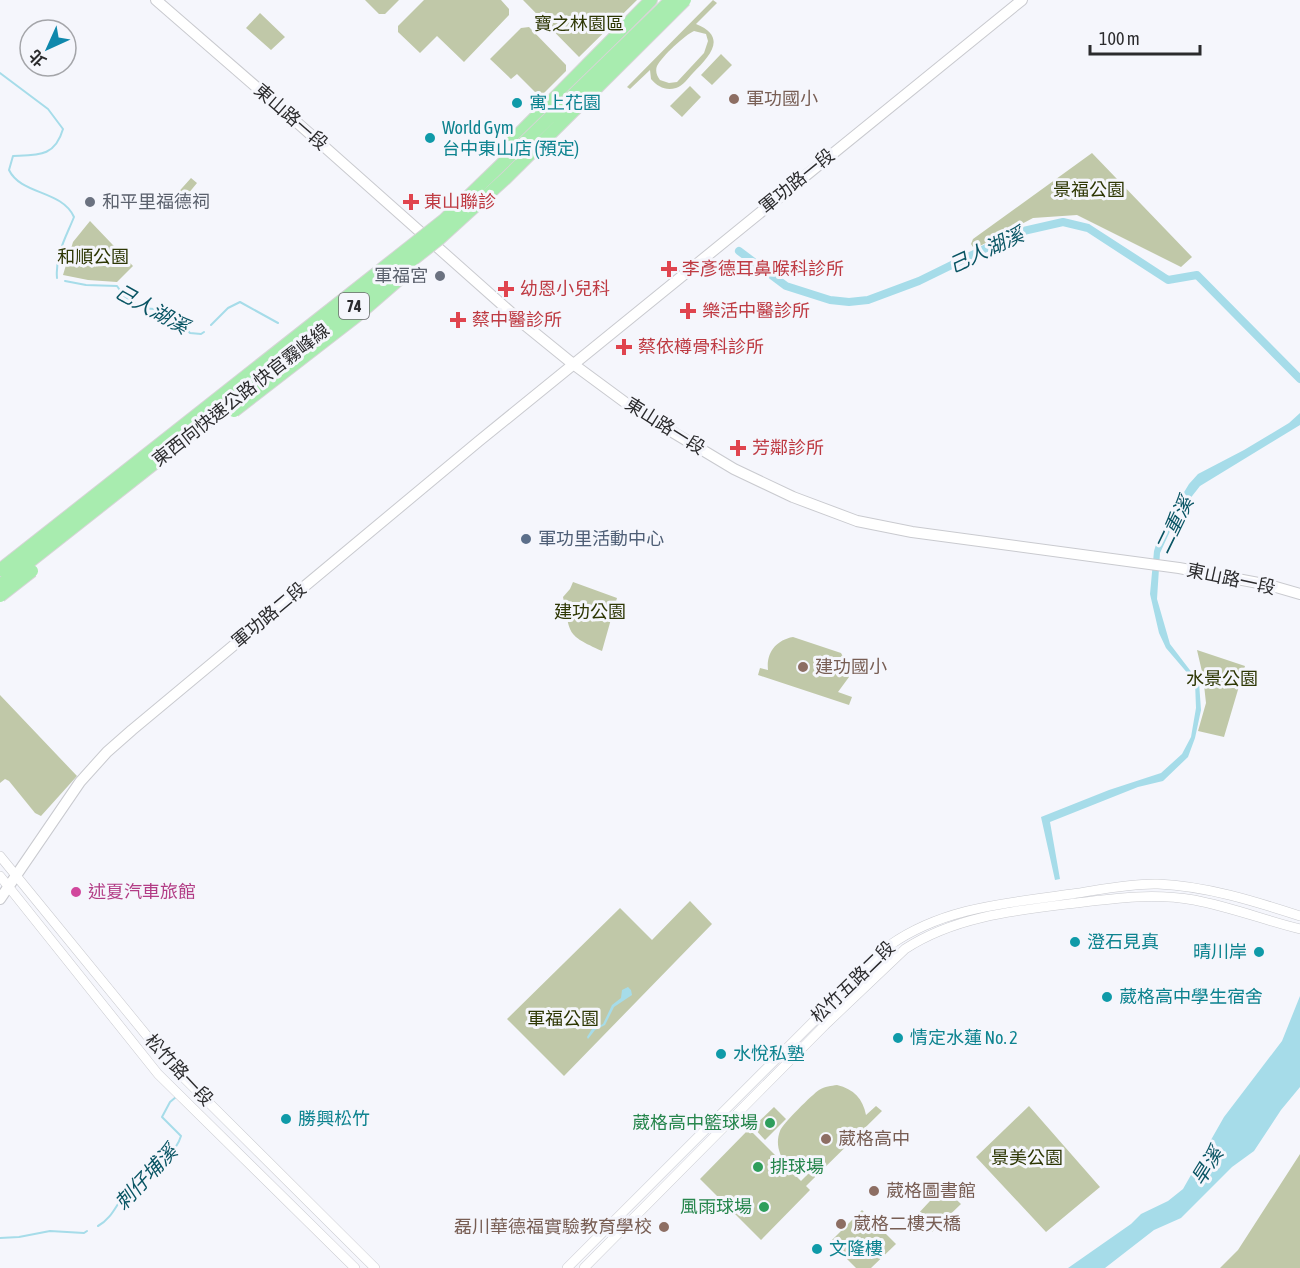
<svg xmlns="http://www.w3.org/2000/svg" width="1300" height="1268" viewBox="0 0 1300 1268" font-family="'Asap Condensed','Noto Sans TC',sans-serif">
<style>
.green{fill:#c0c8a8;fill-rule:evenodd}
.water{fill:#a6dce9}
.lines{fill:none;stroke-linecap:round;stroke-linejoin:round}
.stream{stroke:#a6dce9;stroke-width:2}
.canal{stroke:#a6dce9;stroke-width:8}
.tertiary-casing{stroke:#c9cacf;stroke-width:10}
.secondary-casing{stroke:#c9cacf;stroke-width:12}
.trunk-casing{stroke:#d5d5d5;stroke-width:14}
.tertiary{stroke:#fff;stroke-width:9}
.secondary{stroke:#fff;stroke-width:10}
.trunk{stroke:#a8ecaf;stroke-width:12}
.trunk-bridge-casing{stroke:#d5d5d5;stroke-width:14;stroke-linecap:butt}
.trunk-bridge{stroke:#a8ecaf;stroke-width:12}
.education-dot{fill:#8d6e63;stroke:#f5f6fc;stroke-width:2}
.culture-dot{fill:#0f9aa8;stroke:#f5f6fc;stroke-width:2}
.worship-dot{fill:#6b7280;stroke:#f5f6fc;stroke-width:2}
.health-dot{fill:#e0444e;stroke:#f5f6fc;stroke-width:2}
.service-dot{fill:#5c6f8a;stroke:#f5f6fc;stroke-width:2}
.hotel-dot{fill:#d1479c;stroke:#f5f6fc;stroke-width:2}
.leisure-dot{fill:#2e9e5b;stroke:#f5f6fc;stroke-width:2}
.labels{text-anchor:middle;stroke-width:6;stroke-linejoin:round;paint-order:stroke}
.shield{fill:#f5f6fc;stroke:#68686b;stroke-width:1.5}
.shield-label{font-size:16px;font-weight:bold;fill:#2b2b2d}
.park-label{font-size:18px;fill:#2e3704;stroke:#f5f6fc}
.education-label{font-size:18px;fill:#785e54;stroke:#f5f6fc;text-anchor:start}
.culture-label{font-size:18px;fill:#0d838f;stroke:#f5f6fc;text-anchor:start}
.street-label{font-size:18px;fill:#2b2b2d;stroke:#f5f6fc}
.worship-label{font-size:18px;fill:#5b616d;stroke:#f5f6fc;text-anchor:start}
.health-label{font-size:18px;fill:#be3a42;stroke:#f5f6fc;text-anchor:start}
.service-label{font-size:18px;fill:#4e5e75;stroke:#f5f6fc;text-anchor:start}
.hotel-label{font-size:18px;fill:#b23c85;stroke:#f5f6fc;text-anchor:start}
.leisure-label{font-size:18px;fill:#27864d;stroke:#f5f6fc;text-anchor:end}
.water-label{font-size:20px;font-style:italic;fill:#085463;stroke:#f5f6fc}
</style>
<rect width="100%" height="100%" fill="#f5f6fc"/>
<path class="green" d="M365,0H399L385,14H379Z
M424,0H501L509,9V15L464,62L437,36L420,53L398,32V26Z
M523,0H637L579,57Z
M713,0L717,3L696,24C728,37 710,56 693,73C688,78 683,86 676,88C666,91 658,87 651,79L650,70L630,89L627,87ZM694,31L706,34L708,41L704,53L677,82L669,83L660,80C657,76 655,71 657,66C662,56 685,35 694,31Z
M260,13L285,37L271,50L246,28Z
M529,27L566,65V71L540,97L517,74L511,79L490,59L521,28Z
M721,54L732,65L712,85L701,75Z
M690,86L701,97L682,117L670,106Z
M1092,153L1192,257L1181,267L1077,215L1033,218L978,247H973L971,244L973,239Z
M191,178L197,183L173,212L166,206Z
M90,221L133,266L117,282L88,280L63,275L73,242Z
M573,582L617,598L602,651C565,634 571,635 563,597L570,589Z
M793,637L841,653L846,662L849,677L838,692L852,697L849,705L758,675L760,668L768,670C766,653 776,640 793,637Z
M1197,650L1245,666L1224,737L1198,731L1206,703L1203,676Z
M0,695L77,776L41,816L35,813L9,781L5,779L0,783Z
M690,901L712,924L564,1076L507,1019L620,908L652,940Z
M837,1085C854,1089 863,1099 866,1115L876,1106L882,1111L806,1186L810,1190L761,1240L700,1179L749,1129L801,1181L809,1173C788,1174 772,1151 780,1131C782,1124 813,1094 819,1090C825,1086 831,1086 837,1085Z
M1029,1106L1100,1187L1046,1232L976,1157Z
M774,1107L786,1119L765,1140L753,1127Z
M1300,1154V1268H1220L1238,1250Z
M943,1187L961,1204L932,1232L916,1216Z
M862,1210L896,1244L871,1268H856L830,1242Z"/>
<path class="water" d="M1300,413V425L1200,486L1178,514L1160,553L1157,599L1170,644L1199,682L1201,710L1195,738L1188,757L1163,781L1138,787L1050,822L1060,879L1055,880L1041,817L1109,790L1161,773L1182,754L1191,737L1196,708L1195,682L1166,648L1159,633L1150,594L1154,551L1160,532L1189,484L1198,474L1244,450L1289,423Z
M628,987L631,990L632,995L614,1007L605,1025L595,1030L588,1039L587,1037L592,1029L603,1024L612,1005L621,998L622,990Z
M1300,996V1087L1281,1110L1254,1151L1232,1167L1181,1218L1154,1230L1105,1268H1068L1131,1224L1141,1214L1168,1201L1183,1189L1224,1117L1282,1041Z"/>
<g class="lines">
<path class="stream" d="M0,73L48,109L63,129C55,157 38,155 13,156L9,170C21,195 62,190 74,217C66,237 55,255 57,278
M65,281L86,285L117,286L124,296L142,308L154,309L177,320L190,333L201,334L204,332
M211,325L228,308L240,302L278,323
M98,1226C113,1218 117,1202 128,1190C144,1174 174,1159 181,1136L162,1117L170,1102L176,1097
M0,1238L19,1237L50,1231L84,1233L87,1231"/>
<path class="canal" d="M739,251L786,286L830,300L849,302L868,300L919,281L1019,232L1063,222L1088,228L1168,280L1197,275L1300,379"/>
<g class="tertiary-casing">
<path id="tertiary" d="M0,856L170,1064L375,1268
M0,876L158,1074L355,1268
M567,1268L890,945C944,907 1008,903 1072,894C1099,890 1131,883 1158,884C1206,886 1254,901 1300,916
M584,1268L825,1025L905,949C955,916 1018,910 1076,903C1116,898 1154,893 1194,900C1231,907 1264,920 1300,929"/>
</g>
<g class="secondary-casing">
<path id="secondary" d="M156,0L292,118L525,325L573,364L634,409L734,469L793,497L857,521L912,532L1179,568L1269,585L1300,594
M0,899L80,782L107,752L132,730L479,441L1022,0"/>
</g>
<g class="trunk-casing">
<path id="trunk" d="M506,147L651,0"/>
</g>
<use href="#tertiary" class="tertiary"/>
<use href="#secondary" class="secondary"/>
<use href="#trunk" class="trunk"/>
<g class="trunk-bridge-casing">
<path id="trunk-bridge" d="M234,411L358,315L403,276
M0,570L444,220L671,0
M0,585L439,239L506,178L685,0
M0,596L32,571"/>
</g>
<use href="#trunk-bridge" class="trunk-bridge"/>
</g>
<g class="education-dot">
<circle cx="734" cy="99" r="6"/>
<circle cx="803" cy="667" r="6"/>
<circle cx="826" cy="1139" r="6"/>
<circle cx="874" cy="1191" r="6"/>
<circle cx="841" cy="1224" r="6"/>
<circle cx="664" cy="1227" r="6"/>
</g>
<g class="culture-dot">
<circle cx="517" cy="103" r="6"/>
<circle cx="430" cy="138" r="6"/>
<circle cx="1075" cy="942" r="6"/>
<circle cx="1259" cy="952" r="6"/>
<circle cx="1107" cy="997" r="6"/>
<circle cx="898" cy="1038" r="6"/>
<circle cx="721" cy="1054" r="6"/>
<circle cx="286" cy="1119" r="6"/>
<circle cx="817" cy="1249" r="6"/>
</g>
<g class="worship-dot">
<circle cx="90" cy="202" r="6"/>
<circle cx="440" cy="276" r="6"/>
</g>
<g class="health-dot">
<path d="M408 193h6v6h6v6h-6v6h-6v-6h-6v-6h6z"/>
<path d="M666 260h6v6h6v6h-6v6h-6v-6h-6v-6h6z"/>
<path d="M503 280h6v6h6v6h-6v6h-6v-6h-6v-6h6z"/>
<path d="M685 302h6v6h6v6h-6v6h-6v-6h-6v-6h6z"/>
<path d="M455 311h6v6h6v6h-6v6h-6v-6h-6v-6h6z"/>
<path d="M621 338h6v6h6v6h-6v6h-6v-6h-6v-6h6z"/>
<path d="M735 439h6v6h6v6h-6v6h-6v-6h-6v-6h6z"/>
</g>
<circle class="service-dot" cx="526" cy="539" r="6"/>
<circle class="hotel-dot" cx="76" cy="892" r="6"/>
<g class="leisure-dot">
<circle cx="770" cy="1123" r="6"/>
<circle cx="758" cy="1167" r="6"/>
<circle cx="764" cy="1207" r="6"/>
</g>
<g class="labels">
<rect class="shield" x="339" y="293" width="30" height="26" rx="4.5"/>
<g class="shield-label">
<text x="354" y="312">74</text>
</g>
<g class="park-label">
<text x="579" y="30">寶之林園區</text>
<text x="1089" y="196">景福公園</text>
<text x="93" y="263">和順公園</text>
<text x="590" y="618">建功公園</text>
<text x="1222" y="685">水景公園</text>
<text x="563" y="1025">軍福公園</text>
<text x="1027" y="1164">景美公園</text>
</g>
<g class="education-label">
<text x="746" y="105">軍功國小</text>
<text x="815" y="673">建功國小</text>
<text x="838" y="1145">葳格高中</text>
<text x="886" y="1197">葳格圖書館</text>
<text x="853" y="1230">葳格二樓天橋</text>
<text x="652" y="1233" text-anchor="end">磊川華德福實驗教育學校</text>
</g>
<g class="culture-label">
<text x="529" y="109">寓上花園</text>
<text x="442" y="134">World Gym<tspan x="442" dy="21">台中東山店 (預定)</tspan></text>
<text x="1087" y="948">澄石見真</text>
<text x="1247" y="958" text-anchor="end">晴川岸</text>
<text x="1119" y="1003">葳格高中學生宿舍</text>
<text x="910" y="1044">情定水蓮 No. 2</text>
<text x="733" y="1060">水悅私塾</text>
<text x="298" y="1125">勝興松竹</text>
<text x="829" y="1255">文隆樓</text>
</g>
<g class="street-label">
<text transform="translate(291 117) rotate(41)" y="6">東山路一段</text>
<text transform="translate(797 181) rotate(-39)" y="6">軍功路一段</text>
<text transform="translate(241 395) rotate(-38)" y="6">東西向快速公路 快官霧峰線</text>
<text transform="translate(665 426) rotate(32)" y="6">東山路一段</text>
<text transform="translate(1231 579) rotate(12)" y="6">東山路一段</text>
<text transform="translate(269 615) rotate(-40)" y="6">軍功路二段</text>
<text transform="translate(853 982) rotate(-44)" y="6">松竹五路二段</text>
<text transform="translate(179 1070) rotate(47)" y="6">松竹路一段</text>
</g>
<g class="worship-label">
<text x="102" y="208">和平里福德祠</text>
<text x="428" y="282" text-anchor="end">軍福宮</text>
</g>
<g class="health-label">
<text x="424" y="208">東山聯診</text>
<text x="682" y="275">李彥德耳鼻喉科診所</text>
<text x="520" y="295">幼恩小兒科</text>
<text x="702" y="317">樂活中醫診所</text>
<text x="472" y="326">蔡中醫診所</text>
<text x="638" y="353">蔡依樽骨科診所</text>
<text x="752" y="454">芳鄰診所</text>
</g>
<g class="service-label">
<text x="538" y="545">軍功里活動中心</text>
</g>
<g class="hotel-label">
<text x="88" y="898">述夏汽車旅館</text>
</g>
<g class="leisure-label">
<text x="758" y="1129">葳格高中籃球場</text>
<text x="770" y="1173" text-anchor="start">排球場</text>
<text x="752" y="1213">風雨球場</text>
</g>
<g class="water-label">
<text transform="translate(986 250) rotate(-25)" y="7">己人湖溪</text>
<text transform="translate(152 309) rotate(29)" y="7">己人湖溪</text>
<text transform="translate(1174 525) rotate(-64)" y="7">二重溪</text>
<text transform="translate(1207 1166) rotate(-58)" y="7">旱溪</text>
<text transform="translate(146 1177) rotate(-47)" y="7">刺仔埔溪</text>
</g>
</g>
<g transform="translate(48 48) rotate(225)"><circle r="28" fill="#f5f6fc" stroke="#a4a5a9" stroke-width="1.5"/>
<path d="M0-4.5L10 22L0 15L-10 22Z" fill="#0f88ac"/>
<text y="-9" font-size="16" font-weight="bold" text-anchor="middle" fill="#2b2b2d">北</text>
</g>
<path d="M1090 45v9h110v-9" fill="none" stroke="#2b2b2d" stroke-width="3"/>
<text x="1099" y="45" font-size="18" fill="#2b2b2d" stroke="#f5f6fc" stroke-width="4.5" paint-order="stroke">100 m</text>
</svg>
